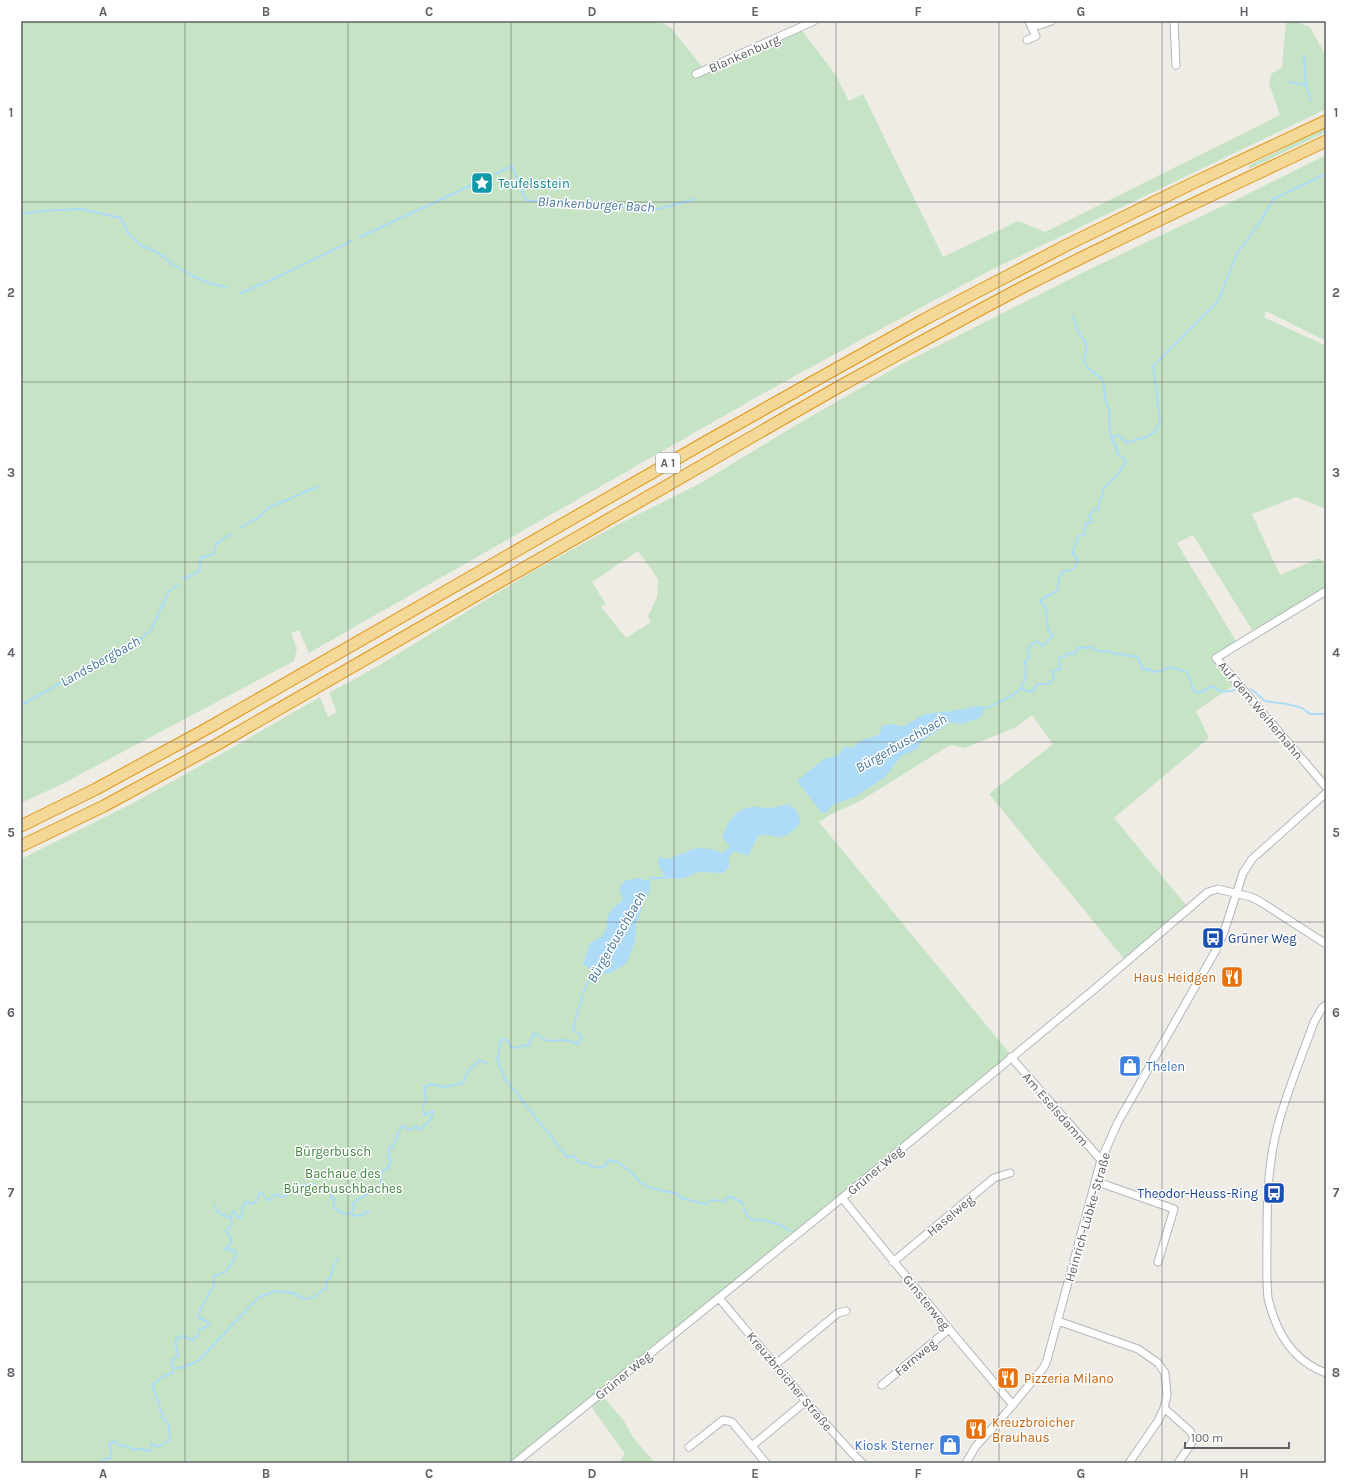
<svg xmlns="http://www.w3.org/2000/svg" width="1347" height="1484" viewBox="0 0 1347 1484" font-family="Karla,sans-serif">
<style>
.green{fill:#c6e4c5;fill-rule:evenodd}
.water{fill:#addbf8}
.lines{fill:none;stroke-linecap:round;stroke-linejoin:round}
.stream{stroke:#addbf8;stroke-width:2}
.minor-casing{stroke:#b3b6ba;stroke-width:9}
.highway-casing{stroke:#e29613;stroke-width:13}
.minor{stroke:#fff;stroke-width:7}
.highway{stroke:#f4d897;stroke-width:11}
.grid{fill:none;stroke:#5e6165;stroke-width:1;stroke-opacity:0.55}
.labels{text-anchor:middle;stroke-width:3;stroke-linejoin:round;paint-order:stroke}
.shield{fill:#fff;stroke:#8e9093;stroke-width:1}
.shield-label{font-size:12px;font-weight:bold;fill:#5e6165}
.street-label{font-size:13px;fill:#5e6165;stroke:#fff}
.culture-label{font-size:13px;fill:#0d838f;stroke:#fff;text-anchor:start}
.transit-label{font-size:13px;fill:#164399;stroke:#fff;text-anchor:start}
.food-label{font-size:13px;fill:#c56008;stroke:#fff;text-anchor:start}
.shop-label{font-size:13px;fill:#366cbe;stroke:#fff;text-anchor:start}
.park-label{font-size:13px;fill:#3e843d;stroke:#fff}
.water-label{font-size:14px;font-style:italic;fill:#4778a1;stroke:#fff}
.neatline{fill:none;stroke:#5e6165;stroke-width:1.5}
.grid-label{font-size:13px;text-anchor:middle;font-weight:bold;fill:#5e6165}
</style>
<rect width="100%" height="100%" fill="#efece6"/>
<path class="green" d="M21,21H659L671,28L703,68L797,24L835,74L849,101L863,94L943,257L1018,221L1045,232L1280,115L1269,84L1271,74L1282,67L1286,21H1295L1310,27L1326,56V109L991,270L866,337L764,393L309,653L299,630L291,633L297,648L294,661L62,784L21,803Z
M1326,128V132L1249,169V165Z
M1326,155V341L1266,311L1264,317L1326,346V509L1296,497L1252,514L1280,575L1317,559H1321L1326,569V588L1270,621L1252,630L1193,535L1177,543L1236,641L1213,655L1233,686L1196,711L1209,738L1114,818L1186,905L1125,960L989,794L1053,744L1032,715L1016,727L965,748L950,745L862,800L830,815L819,822L1011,1055L513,1463H21V859L135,802L209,761L320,697L328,717L337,712L329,693L383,663L533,571L615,526L699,484L798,424L900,365L1088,270L1231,202ZM638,551L658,579L657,597L648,616L651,622L626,638L601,607L606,604L592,582Z
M602,1395L624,1421L632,1436L655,1463H619L625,1454L590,1405Z"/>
<path class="water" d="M979,706L984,708L980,718L961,724L951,722L922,741L917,749L901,756L885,777L855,797L832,805L826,813L821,812L797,781L824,759L839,755L845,746L852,748L860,741L879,735L882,726L893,724L902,727L925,714L951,711Z
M788,804L796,810L801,822C796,828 789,836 780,837C772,837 767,833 758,836L748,856L734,851L729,856V867L723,873L698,872L682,879L666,878L659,866L658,857L668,859L696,848L712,849L722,853L730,847L722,837C728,822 735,808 754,807C759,806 764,809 769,808C776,808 782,805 788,804Z
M638,878L650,881V890L647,898L638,901L642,908L636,924L635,942L626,964L608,974L596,973L583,964L590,943L602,936L607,927L608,915L612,909L623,900L619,889L624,881Z"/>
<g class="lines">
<path class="stream" d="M1304,55L1306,85L1311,101
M1289,82L1306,85
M495,174L512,166L525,200L572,205L658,209L696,199
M21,214L43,211L81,209L121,218L128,233L140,245L159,253L172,264L193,276L209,283L226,287
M360,237L487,178
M241,293L269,281L352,241
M1111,437L1119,435L1126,443C1141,437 1156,440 1160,420L1153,366L1218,301L1237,254L1262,219L1273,199L1326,174
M241,527L259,517L270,507L317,487
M183,579L200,571V558L214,554L216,544L230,534
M1021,689L1032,692L1037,684H1047L1054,679L1052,671L1060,669L1059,658L1066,656L1067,653L1072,654L1076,652L1078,647L1085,648L1091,647C1096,651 1103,653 1110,651L1115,654C1124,652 1128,658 1137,656L1143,670L1149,669L1152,672L1160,671L1170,667L1187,672L1194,691L1199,693L1212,686C1220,692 1225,693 1235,690
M1251,689L1265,701L1287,704L1302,708L1310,714H1326
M21,705L141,639L151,630L169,591L178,585
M982,708H987C1009,696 1031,693 1025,663L1029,656L1027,649L1037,641L1043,646L1053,636L1048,629L1046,609L1041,602L1043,598L1057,591C1061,580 1054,571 1072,570L1076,565L1077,560L1073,552L1078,536L1084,535L1085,524L1092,522L1089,516L1094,510L1099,509V500L1103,495V489L1119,473L1126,461L1117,453L1116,446L1110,434L1109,409L1106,403L1103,380L1087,367L1084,361V358L1086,351V344L1077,329L1073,317
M649,882L651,878H666L668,877
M498,1058L499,1065L506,1080L567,1157L574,1156L580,1163H588L590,1166L599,1168L608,1164L607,1161L609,1160L617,1162L630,1171L641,1183L648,1187L663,1191L676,1193L681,1198L705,1204C714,1199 713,1199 723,1202L727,1198L732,1197L743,1203C743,1209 747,1219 754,1220C758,1221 763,1219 767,1221C775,1223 783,1225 790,1231
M496,1059L498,1058L500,1041L504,1039L508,1041L511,1047L517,1048L522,1045L528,1046L534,1033L547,1041L566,1040L578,1044L582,1037L573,1029C578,1012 583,983 596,972
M215,1205V1209L221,1214L231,1218
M351,1213L354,1216L361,1215L369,1211
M174,1368H181L198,1361L259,1297L276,1291L293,1293L304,1299L312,1298L327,1287L326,1281L331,1277L333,1266L338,1259
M102,1463V1461L105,1459L111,1458V1452L109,1444L115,1441L118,1445L129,1447L133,1450L141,1449L150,1451L152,1449L151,1445L153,1444L158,1447L170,1440L169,1425L162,1417L163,1414L159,1408L160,1405L156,1398L153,1385L159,1379L173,1372V1368L171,1363L173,1359L179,1356L176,1348V1339L184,1335L186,1338L193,1340L198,1335L200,1329L207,1326L209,1323L198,1317L201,1308L214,1285V1276L225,1272L236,1256L235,1251L225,1249L232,1241L226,1231L232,1224L231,1215L234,1211L237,1217L241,1218L243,1205L246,1202L252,1204L258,1199L259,1193L261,1192L268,1201L276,1194L282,1197L287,1195L297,1185L315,1184L316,1190L321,1192L326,1187L332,1196L330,1198L335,1199L333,1203L335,1209L346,1214L351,1213L354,1208L353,1203C358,1198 364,1197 370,1193C373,1191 374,1188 377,1187L380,1188L382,1171L387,1169L391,1160L388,1157L389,1148L393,1146L401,1127L405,1126L407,1130L411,1129L417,1126L418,1130C426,1126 432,1121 433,1111L424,1115L423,1107L426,1099L424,1087L431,1084L445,1087L463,1083L468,1071L479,1060L486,1063"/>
<g class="minor-casing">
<path id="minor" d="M1174,21L1176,65
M1031,27L1043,24L1051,21
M1027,40L1036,36L1029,21
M696,74L814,21
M1326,591L1216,658L1326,787
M1326,1005L1322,1008L1314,1022C1302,1056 1287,1091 1278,1125C1268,1162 1267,1199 1267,1237C1267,1257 1266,1278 1268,1298C1269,1303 1271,1309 1273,1315C1282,1342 1299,1363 1326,1373
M1011,1057L1101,1160
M1095,1181L1174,1209L1158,1262
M842,1198L949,1329L1013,1405
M893,1262L994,1178L1010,1173
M719,1298L809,1405L851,1452L862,1463
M1058,1321L1138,1349L1158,1363L1165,1373L1167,1395L1164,1408L1158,1421L1129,1463
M776,1364L838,1313L846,1311
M882,1385L949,1329
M1164,1408L1190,1431L1194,1438L1191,1444L1178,1463
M752,1446L806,1401
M689,1447L723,1420L732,1422L766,1463
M515,1463L842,1198L1097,987L1208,892L1218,889L1251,897L1261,902L1326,944
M966,1463L976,1446L1006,1413L1044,1367L1047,1360L1101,1160L1118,1122L1216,950L1224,932L1243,873L1252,859L1326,793"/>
</g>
<g class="highway-casing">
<path id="highway" d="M21,826L96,789L208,728L709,440L925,319L1067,245L1191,184L1326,121
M21,846L104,806L218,744L842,385C903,352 962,319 1023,287C1123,236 1225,189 1326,141"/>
</g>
<use href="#minor" class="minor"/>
<use href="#highway" class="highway"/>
</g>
<path class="grid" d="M185,21V1463M348,21V1463M511,21V1463M674,21V1463M836,21V1463M999,21V1463M1162,21V1463M21,202H1326M21,382H1326M21,562H1326M21,742H1326M21,922H1326M21,1102H1326M21,1282H1326"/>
<defs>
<g id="sight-square" transform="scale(1.15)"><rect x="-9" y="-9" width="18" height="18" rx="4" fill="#0f9aa8" stroke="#fff"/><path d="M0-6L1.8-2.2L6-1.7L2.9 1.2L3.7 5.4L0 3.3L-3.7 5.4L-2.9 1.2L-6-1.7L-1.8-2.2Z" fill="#fff"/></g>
<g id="bus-square" transform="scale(1.15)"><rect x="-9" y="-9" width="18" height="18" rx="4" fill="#1a4fb4" stroke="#fff"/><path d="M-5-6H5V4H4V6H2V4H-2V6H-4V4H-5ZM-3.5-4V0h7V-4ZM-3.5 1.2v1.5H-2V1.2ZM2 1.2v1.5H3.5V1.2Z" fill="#fff"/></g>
<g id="restaurant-square" transform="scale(1.15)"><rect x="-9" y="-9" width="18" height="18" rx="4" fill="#e8710a" stroke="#fff"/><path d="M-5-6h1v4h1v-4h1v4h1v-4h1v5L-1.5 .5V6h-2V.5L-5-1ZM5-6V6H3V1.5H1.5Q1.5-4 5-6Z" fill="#fff"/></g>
<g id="shop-square" transform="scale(1.15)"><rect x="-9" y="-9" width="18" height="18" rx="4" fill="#3f7fe0" stroke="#fff"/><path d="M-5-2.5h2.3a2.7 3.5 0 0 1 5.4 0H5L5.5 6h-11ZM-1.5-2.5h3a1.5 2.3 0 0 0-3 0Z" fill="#fff"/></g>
</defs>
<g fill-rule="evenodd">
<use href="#sight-square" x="482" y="183"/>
<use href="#bus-square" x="1213" y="938"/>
<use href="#restaurant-square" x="1232" y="977"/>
<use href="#shop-square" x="1130" y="1066"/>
<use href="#bus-square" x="1274" y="1193"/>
<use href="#restaurant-square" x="1008" y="1378"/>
<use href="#restaurant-square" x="976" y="1429"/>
<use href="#shop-square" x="950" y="1445"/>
</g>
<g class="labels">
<rect class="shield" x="656" y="453" width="24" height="20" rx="3"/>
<g class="shield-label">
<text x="668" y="467">A 1</text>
</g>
<g class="street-label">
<text transform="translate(744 53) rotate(-24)" y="5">Blankenburg</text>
<text transform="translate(1261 710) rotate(50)" y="5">Auf dem Weiherhahn</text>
<text transform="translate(1056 1109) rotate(49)" y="5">Am Eselsdamm</text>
<text transform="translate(875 1170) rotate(-40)" y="5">Grüner Weg</text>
<text transform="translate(950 1215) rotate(-40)" y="5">Haselweg</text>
<text transform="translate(1087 1217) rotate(-74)" y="5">Heinrich-Lübke-Straße</text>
<text transform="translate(927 1302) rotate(51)" y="5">Ginsterweg</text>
<text transform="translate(915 1357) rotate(-40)" y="5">Farnweg</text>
<text transform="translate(623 1375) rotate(-39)" y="5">Grüner Weg</text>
<text transform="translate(790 1381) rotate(50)" y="5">Kreuzbroicher Straße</text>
</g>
<g class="culture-label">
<text x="498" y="188">Teufelsstein</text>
</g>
<g class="transit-label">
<text x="1228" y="943">Grüner Weg</text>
<text x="1258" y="1198" text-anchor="end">Theodor-Heuss-Ring</text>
</g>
<g class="food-label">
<text x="1216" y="982" text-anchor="end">Haus Heidgen</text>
<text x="1024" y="1383">Pizzeria Milano</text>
<text x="992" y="1427">Kreuzbroicher<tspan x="992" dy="15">Brauhaus</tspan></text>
</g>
<g class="shop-label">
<text x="1146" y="1071">Thelen</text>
<text x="934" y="1450" text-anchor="end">Kiosk Sterner</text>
</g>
<g class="park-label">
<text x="333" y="1156">Bürgerbusch</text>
<text x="343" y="1178">Bachaue des<tspan x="343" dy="15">Bürgerbuschbaches</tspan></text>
</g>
<g class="water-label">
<text transform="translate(596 204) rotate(3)" y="5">Blankenburger Bach</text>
<text transform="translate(100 661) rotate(-29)" y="5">Landsbergbach</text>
<text transform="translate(901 743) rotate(-30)" y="5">Bürgerbuschbach</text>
<text transform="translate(616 937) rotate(-60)" y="5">Bürgerbuschbach</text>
</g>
</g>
<rect width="1347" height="1484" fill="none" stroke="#ffffff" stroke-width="44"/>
<path d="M1185 1442v6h104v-6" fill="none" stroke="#5e6165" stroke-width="2"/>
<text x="1191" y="1442" font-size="12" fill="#5e6165" stroke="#ffffff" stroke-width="3" paint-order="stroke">100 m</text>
<rect x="22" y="22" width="1303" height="1440" class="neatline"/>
<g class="grid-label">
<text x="103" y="16">A</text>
<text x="266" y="16">B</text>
<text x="429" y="16">C</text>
<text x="592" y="16">D</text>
<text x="755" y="16">E</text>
<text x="918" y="16">F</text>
<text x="1081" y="16">G</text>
<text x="1244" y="16">H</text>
<text x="11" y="117">1</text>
<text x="1336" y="117">1</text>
<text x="11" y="297">2</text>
<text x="1336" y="297">2</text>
<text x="11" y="477">3</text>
<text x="1336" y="477">3</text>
<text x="11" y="657">4</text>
<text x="1336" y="657">4</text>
<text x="11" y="837">5</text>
<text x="1336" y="837">5</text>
<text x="11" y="1017">6</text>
<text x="1336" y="1017">6</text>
<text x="11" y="1197">7</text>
<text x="1336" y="1197">7</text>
<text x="11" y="1377">8</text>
<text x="1336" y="1377">8</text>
<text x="103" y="1478">A</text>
<text x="266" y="1478">B</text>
<text x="429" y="1478">C</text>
<text x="592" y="1478">D</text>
<text x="755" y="1478">E</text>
<text x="918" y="1478">F</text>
<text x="1081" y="1478">G</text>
<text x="1244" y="1478">H</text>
</g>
</svg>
